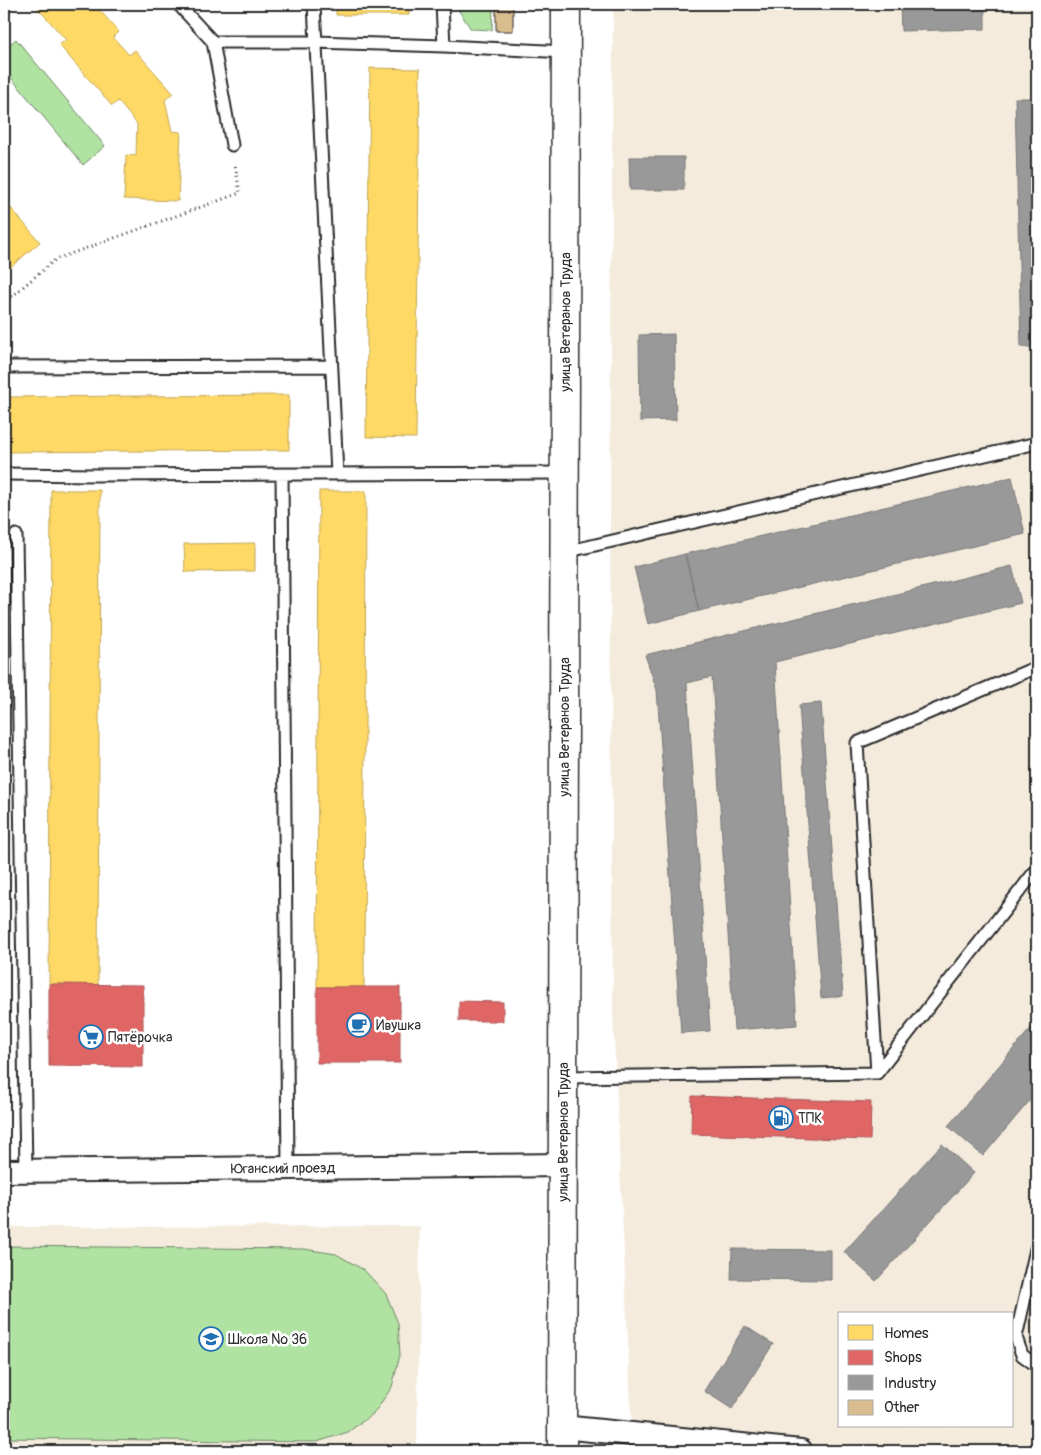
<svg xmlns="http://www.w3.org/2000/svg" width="1041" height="1455" viewBox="0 0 1041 1455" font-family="Pangolin,sans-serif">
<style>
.built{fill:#f4ebdd;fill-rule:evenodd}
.green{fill:#b0e2a2;stroke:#6e8666}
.homes{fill:#ffd966;stroke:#bfa554}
.shops{fill:#e06666;stroke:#aa5454}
.industry{fill:#999;stroke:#787878}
.building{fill:#dabd8e;stroke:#2b2b2b}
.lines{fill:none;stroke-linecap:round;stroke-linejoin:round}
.service-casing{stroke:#2b2b2b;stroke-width:15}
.minor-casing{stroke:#2b2b2b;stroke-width:26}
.secondary-casing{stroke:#2b2b2b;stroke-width:31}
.path{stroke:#2b2b2b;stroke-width:3;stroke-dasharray:1 4;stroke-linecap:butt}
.service{stroke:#fff;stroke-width:11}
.minor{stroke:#fff;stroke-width:22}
.secondary{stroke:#fff;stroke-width:28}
.labels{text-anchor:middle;stroke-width:5;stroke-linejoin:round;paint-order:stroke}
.street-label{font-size:14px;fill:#2b2b2b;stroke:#fff}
.poi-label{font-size:14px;fill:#2b2b2b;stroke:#fff;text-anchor:start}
</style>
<rect width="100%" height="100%" fill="#fff"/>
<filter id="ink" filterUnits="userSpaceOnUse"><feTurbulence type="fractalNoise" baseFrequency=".02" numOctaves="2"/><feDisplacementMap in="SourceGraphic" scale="10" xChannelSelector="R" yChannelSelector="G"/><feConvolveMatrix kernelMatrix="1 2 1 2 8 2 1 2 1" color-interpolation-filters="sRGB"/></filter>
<g filter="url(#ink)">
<path class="built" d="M613,4H1037V1451H633L613,1014L610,525ZM840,1314H1012V1426H840Z
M420,1226L417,1451H4V1227Z"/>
<path class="green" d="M459,4H497L493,5L492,30L471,29L459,11Z
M16,39L105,146L83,165L4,69V49Z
M4,1246L304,1249L336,1254L364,1270L386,1294L398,1323L400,1355L392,1387L374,1413L348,1432L317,1442L4,1438Z"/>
<path class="homes" d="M34,4H94L119,32L113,37L129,55L135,50L173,93L165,100L172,131L181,132L178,201L124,199L126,155L136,156L137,124L118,101L112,106L59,45L66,40Z
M336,4H409V15H336Z
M370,68L420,69L416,438L366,437Z
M4,200L40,242L4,273Z
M289,395V450L4,452V397Z
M51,490H100L98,985L49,984Z
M319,491H366L364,987H317Z
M255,543V571L185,572L184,544Z"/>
<path class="shops" d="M49,984L143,985V1067L49,1066Z
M317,987H400V1063H317Z
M459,1001L503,1002V1021H459Z
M692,1096L871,1102L870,1140L691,1134Z"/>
<path class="industry" d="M900,4H985V29L901,31Z
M1015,98H1037V347H1021Z
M629,157H684V190H630Z
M674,334L676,420L640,421L639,335Z
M1012,477L1025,534L699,611L685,554Z
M685,554L699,611L648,624L634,567Z
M1012,566L1021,603L775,662L797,1025L734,1030L712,677L687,683L710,1031L681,1033L657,690L645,655Z
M821,703L843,996L821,998L799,705Z
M1037,1021V1092L983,1156L948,1126Z
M942,1144L974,1173L876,1281L844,1252Z
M732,1249L831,1250V1280L731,1279Z
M745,1326L773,1344L732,1409L704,1391Z"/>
<path class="building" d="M496,6H513V31H496Z"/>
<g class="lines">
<g class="service-casing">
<path id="service" d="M178,4L213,42L232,145
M314,4L337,474
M442,4L444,46L566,52
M213,42H315L444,46
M4,367L331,366
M4,474L97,475L564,473
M282,474L288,1168
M16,535L26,1171
M565,552L1037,443
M877,1073L857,743L1037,667
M562,1077L877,1073L1037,869
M1037,1245L1016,1337L1022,1355L1037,1366"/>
</g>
<g class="minor-casing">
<g id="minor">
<path id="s1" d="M4,1171L562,1165"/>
<path d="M562,1427L801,1451"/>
</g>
</g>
<g class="secondary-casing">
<g id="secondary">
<path id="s2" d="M562,1451L566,4"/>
</g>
</g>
<path class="path" d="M4,303L56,259L240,193L235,164"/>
<use href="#service" class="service"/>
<use href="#minor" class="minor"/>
<use href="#secondary" class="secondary"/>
</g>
</g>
<defs>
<g id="cafe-ring" transform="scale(1.25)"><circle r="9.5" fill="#fff" stroke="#1f6fb2" stroke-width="1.5"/><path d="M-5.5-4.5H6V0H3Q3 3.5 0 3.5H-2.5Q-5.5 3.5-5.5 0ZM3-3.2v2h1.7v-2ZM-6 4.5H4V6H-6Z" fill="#1f6fb2"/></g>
<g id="supermarket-ring" transform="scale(1.25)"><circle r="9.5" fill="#fff" stroke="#1f6fb2" stroke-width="1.5"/><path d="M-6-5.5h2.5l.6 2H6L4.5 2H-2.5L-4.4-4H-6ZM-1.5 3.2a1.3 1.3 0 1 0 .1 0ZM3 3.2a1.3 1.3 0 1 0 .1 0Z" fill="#1f6fb2"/></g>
<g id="fuel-ring" transform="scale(1.25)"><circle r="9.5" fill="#fff" stroke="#1f6fb2" stroke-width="1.5"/><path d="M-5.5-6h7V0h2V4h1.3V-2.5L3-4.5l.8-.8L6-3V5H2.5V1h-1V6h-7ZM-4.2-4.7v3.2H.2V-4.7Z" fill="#1f6fb2"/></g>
<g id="school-ring" transform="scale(1.25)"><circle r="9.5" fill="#fff" stroke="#1f6fb2" stroke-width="1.5"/><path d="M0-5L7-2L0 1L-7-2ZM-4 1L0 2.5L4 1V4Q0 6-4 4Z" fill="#1f6fb2"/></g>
</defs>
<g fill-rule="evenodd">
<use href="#cafe-ring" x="359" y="1025"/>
<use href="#supermarket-ring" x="91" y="1037"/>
<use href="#fuel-ring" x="781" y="1118"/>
<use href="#school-ring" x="211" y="1339"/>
</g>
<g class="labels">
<g class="street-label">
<text dy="5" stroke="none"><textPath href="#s2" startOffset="1129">улица Ветеранов Труда</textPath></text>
<text dy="5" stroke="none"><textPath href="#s2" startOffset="724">улица Ветеранов Труда</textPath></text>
<text dy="5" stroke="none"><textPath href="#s2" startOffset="319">улица Ветеранов Труда</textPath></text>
<text dy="5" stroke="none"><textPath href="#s1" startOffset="279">Юганский проезд</textPath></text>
</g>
<g class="poi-label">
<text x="376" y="1030">Ивушка</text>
<text x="108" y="1042">Пятёрочка</text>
<text x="798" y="1123">ТПК</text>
<text x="228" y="1344">Школа № 36</text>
</g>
</g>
<rect width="1041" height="1455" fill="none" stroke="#fff" stroke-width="20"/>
<rect x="10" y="10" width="1021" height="1435" fill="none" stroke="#2b2b2b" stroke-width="2" filter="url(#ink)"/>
<rect x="838" y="1312" width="175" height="115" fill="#ffffff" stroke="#aaaaaa"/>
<rect x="848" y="1325" width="25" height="15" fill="#ffd966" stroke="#aaaaaa"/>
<text x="884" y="1338" font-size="15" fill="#2b2b2b">Homes</text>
<rect x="848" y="1350" width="25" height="15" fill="#e06666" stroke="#aaaaaa"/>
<text x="884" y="1362" font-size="15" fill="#2b2b2b">Shops</text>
<rect x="848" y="1375" width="25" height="15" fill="#999999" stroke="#aaaaaa"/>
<text x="884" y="1388" font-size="15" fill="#2b2b2b">Industry</text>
<rect x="848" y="1400" width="25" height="15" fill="#dabd8e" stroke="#aaaaaa"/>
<text x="884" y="1412" font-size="15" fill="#2b2b2b">Other</text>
</svg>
